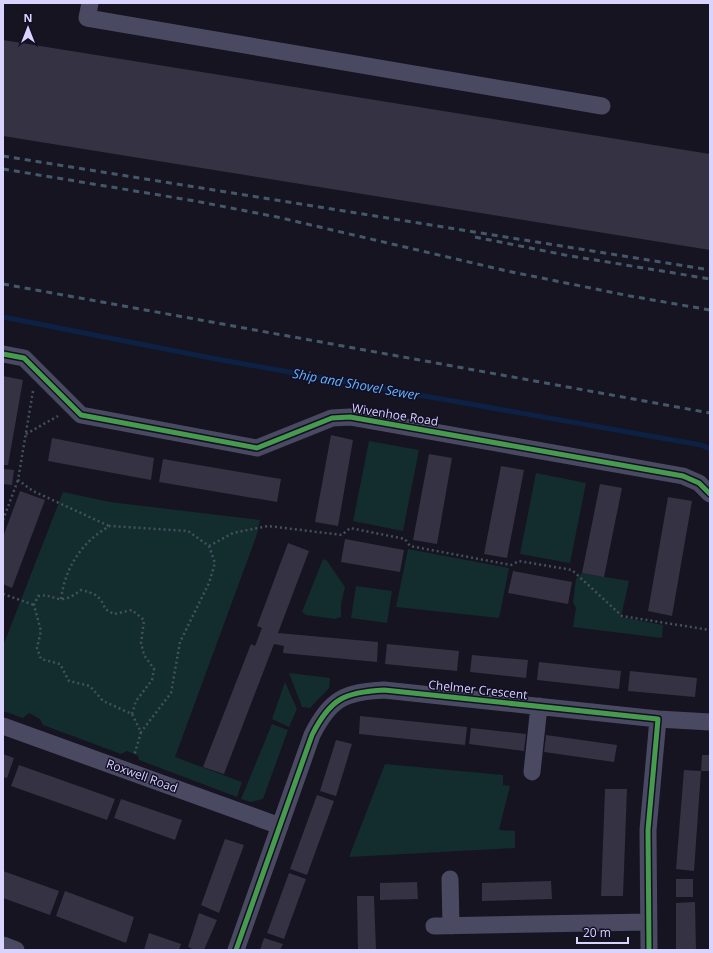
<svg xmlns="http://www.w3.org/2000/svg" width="713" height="953" viewBox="0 0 713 953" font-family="'Open Sans',sans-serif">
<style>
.green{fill:#132c2d}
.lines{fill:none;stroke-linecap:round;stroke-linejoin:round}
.stream{stroke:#0d2144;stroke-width:5}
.building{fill:#343243}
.path{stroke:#44505f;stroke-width:2.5;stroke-dasharray:2 3;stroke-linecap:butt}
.minor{stroke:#4a4962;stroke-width:17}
.rail{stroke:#43596b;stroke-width:3;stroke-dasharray:6 5;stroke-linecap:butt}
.cycleway-casing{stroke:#130f26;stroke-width:8}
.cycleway{stroke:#469c4c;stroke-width:5}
.labels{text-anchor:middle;stroke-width:3;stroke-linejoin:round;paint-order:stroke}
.street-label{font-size:12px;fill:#d9d4ff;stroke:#130f26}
.water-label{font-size:13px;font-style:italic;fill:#62b6ff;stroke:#130f26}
</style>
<rect width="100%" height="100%" fill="#161421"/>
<path class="green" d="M369,441L419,450L403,531L353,521Z
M536,473L586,483L570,563L520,554Z
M63,492L110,502L260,520L256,537L175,757L242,782L237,797L139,760L138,756L127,751L121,754L43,725L40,719L29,713L23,718L3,711V646Z
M408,549L509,568L499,618L396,607Z
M323,559L327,561L345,587L341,604V617L335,619L306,615L302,612Z
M582,573L629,581L621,617L663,625L662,638L573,627L576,608L573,602L576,579Z
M356,586L392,591L387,623L351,618Z
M289,673L330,678L329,688L310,708L302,707Z
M285,682L297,709L289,727L272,719Z
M272,724L288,730L263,799L251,802L241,799Z
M385,764L503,775V785L510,786L499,830L515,831V848L349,857Z"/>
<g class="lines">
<path class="stream" d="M3,317L216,359L701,445L710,449"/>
</g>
<path class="building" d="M3,40L710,154V250L3,136Z
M3,376L23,380L8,465H3Z
M331,435L353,440L338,526L315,522Z
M52,438L154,458L151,480L48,461Z
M429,454L452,458L437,544L413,540Z
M163,459L281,479L277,502L159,482Z
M501,466L524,470L507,558L484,554Z
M3,469L14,470L12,485L3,484Z
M600,484L622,488L604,577L582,573Z
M20,491L45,500L12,588L3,584V537Z
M668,497L692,501L672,616L648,611Z
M345,539L404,550L400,572L341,562Z
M288,543L309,551L278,633L378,642L377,662L283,653L284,646L274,644L224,774L203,767L251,644L255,646L262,628L257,626Z
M513,571L572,582L568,604L508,593Z
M387,644L459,651L457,671L385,664Z
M472,655L528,660L526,678L470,672Z
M539,662L621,671L619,689L537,680Z
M630,671L697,678L695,697L628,691Z
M360,716L467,727L465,745L359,734Z
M471,728L526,734L524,751L469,744Z
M546,735L617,745L614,762L544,752Z
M336,740L352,744L336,796L320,791Z
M3,754L14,758L7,778L3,777Z
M702,755H710V771H701L694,871L676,869L684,770L701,771Z
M19,765L115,799L107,820L11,786Z
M605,789H627L623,896H601Z
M317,795L334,801L307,875L290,869Z
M121,799L182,820L175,840L114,818Z
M225,839L244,845L219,913L201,905Z
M3,871L59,891L50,915L3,898Z
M289,873L306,879L284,939L267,933Z
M676,879H693V897H676Z
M551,881L552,899L482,901V883Z
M417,882L418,899L380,900V883Z
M65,891L134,917L126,943L56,916Z
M357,896H374L376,950H358Z
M695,902L696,950H676V903Z
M199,913L217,920L204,950H195L188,947Z
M149,933L181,944L179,950H144Z
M264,938L283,944L280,950H260Z"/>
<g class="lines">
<path class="path" d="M33,391L18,480L33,491L109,526
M26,434L58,416
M3,520L18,480
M209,546L233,533L268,526L342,535L350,528L405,539L410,546L511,565L519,561L572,570L622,616L710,630
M3,594L34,605
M61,599C65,568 82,541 110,526L188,531L209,546L215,563L209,583L180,642L171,693L141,732
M132,714L136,701L152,680L154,669L144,655L141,643L144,620L132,610L114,614L105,609C101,596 94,593 81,590C75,594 68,600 60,599C51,598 49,594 38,596L34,605L41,631L37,648L41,659L60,664L69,681L90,686L103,701L132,714L141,732L134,756"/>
<path class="minor" d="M90,3L87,18L602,106
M3,354L24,358L81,415L257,448L332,418L350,417L683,476L699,483L710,494
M658,719L710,722
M3,726L280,826
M532,772L539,706
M450,879L451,926
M434,926L649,922
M3,945L16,950
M236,950L312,735C330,699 344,692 384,690L658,719L648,830L649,950"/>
<path class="rail" d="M3,156L710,270
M3,169L195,201L277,217L507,271L630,296L710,310
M475,237L565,255L710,279
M3,284L710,413"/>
<g class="cycleway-casing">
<path id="cycleway" d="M3,354L24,358L81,415L257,448L332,418L350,417L683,476L699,483L710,494
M236,950L312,735C330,699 344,692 384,690L658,719L648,830L649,950"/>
</g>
<use href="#cycleway" class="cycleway"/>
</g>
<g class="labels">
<g class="street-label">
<text transform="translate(395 415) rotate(9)" y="4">Wivenhoe Road</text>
<text transform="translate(478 690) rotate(6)" y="4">Chelmer Crescent</text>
<text transform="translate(142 776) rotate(20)" y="4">Roxwell Road</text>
</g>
<g class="water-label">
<text transform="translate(356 384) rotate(10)" y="5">Ship and Shovel Sewer</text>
</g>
</g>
<rect width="713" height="953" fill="none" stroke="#d9d4ff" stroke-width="8"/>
<g transform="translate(28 28)" stroke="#130f26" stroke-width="3" paint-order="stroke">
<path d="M0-3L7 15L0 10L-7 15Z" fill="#d9d4ff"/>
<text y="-6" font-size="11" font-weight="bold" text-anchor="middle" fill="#d9d4ff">N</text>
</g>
<path d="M577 937v6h51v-6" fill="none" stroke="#d9d4ff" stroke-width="2"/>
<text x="583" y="937" font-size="12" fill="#d9d4ff" stroke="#130f26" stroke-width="3" paint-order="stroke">20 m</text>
</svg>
